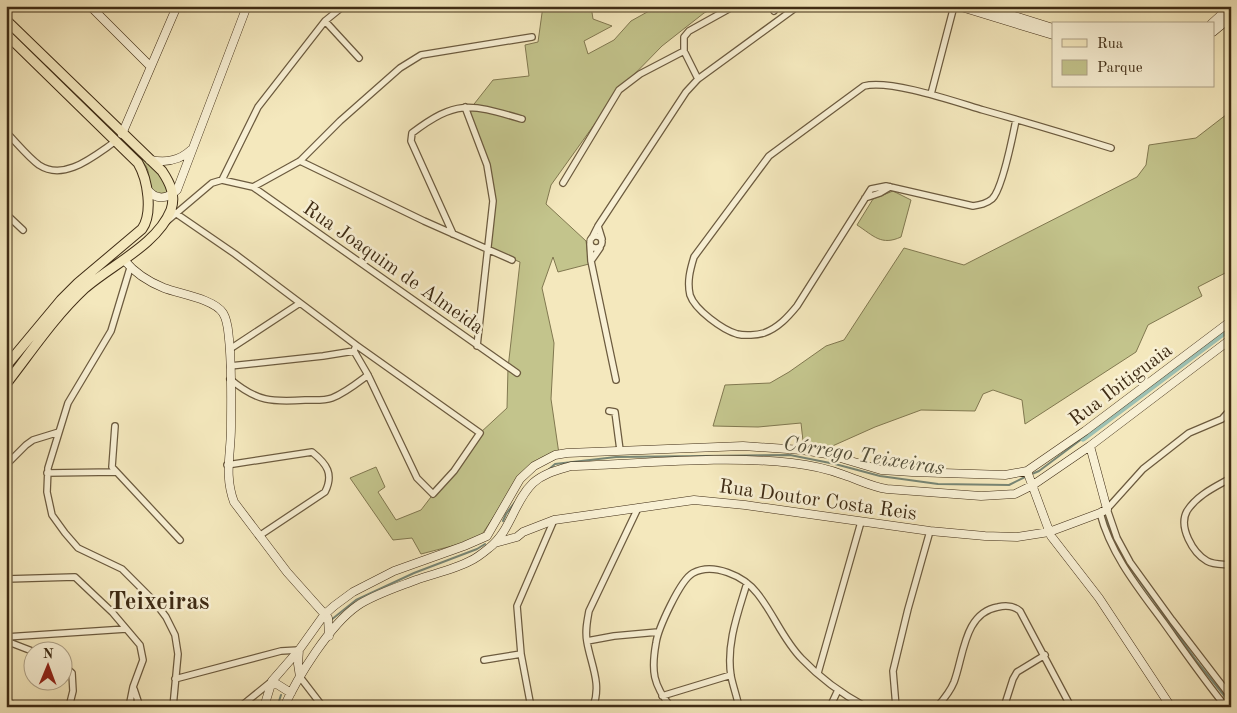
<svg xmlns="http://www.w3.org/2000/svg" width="1237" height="713" viewBox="0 0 1237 713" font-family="'Old Standard TT',serif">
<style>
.green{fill:#c3c48c;stroke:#817850}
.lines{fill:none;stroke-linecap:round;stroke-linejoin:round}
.stream{stroke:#778574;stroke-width:2}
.canal{stroke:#9cc0b3;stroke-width:7}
.street-casing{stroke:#6c5b3f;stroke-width:8}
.secondary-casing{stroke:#3f2c15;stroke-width:9}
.primary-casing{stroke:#3f2c15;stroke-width:11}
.street{stroke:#f8f0d4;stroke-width:5.5}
.secondary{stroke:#f8f0d4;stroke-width:8}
.primary{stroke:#f4e8bd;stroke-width:9}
.labels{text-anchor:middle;stroke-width:5;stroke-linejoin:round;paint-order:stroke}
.street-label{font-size:20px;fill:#3f2c15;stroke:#f8f0d4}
.water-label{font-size:21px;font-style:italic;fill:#56513c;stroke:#f8f0d4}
.district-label{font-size:25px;font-weight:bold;fill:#3f2c15;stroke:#f8f0d4}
</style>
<rect width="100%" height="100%" fill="#f4e8bd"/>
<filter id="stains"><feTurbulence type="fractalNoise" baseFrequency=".004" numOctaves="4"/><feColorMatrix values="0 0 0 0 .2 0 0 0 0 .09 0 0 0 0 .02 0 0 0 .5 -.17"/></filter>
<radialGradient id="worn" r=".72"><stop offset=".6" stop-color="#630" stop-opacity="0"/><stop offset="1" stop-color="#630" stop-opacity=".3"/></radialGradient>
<path class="green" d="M543,6H591L593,19L612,26L584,41L588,54L614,40L631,21L658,6H718L704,13L662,46L619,90L551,185L546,204L586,241L589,264L558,272L553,257L542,288L554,343L551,399L559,454L521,475L479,539L421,554L412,538L393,540L350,478L376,467L385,487L378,492L396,520L421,510L480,433L507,408L508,368L520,262L487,249L493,201L487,165L467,113L493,80L529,76L525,45L538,42Z
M1231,111V270L1198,287L1202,296L1148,325L1136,352L1025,424L1022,400L993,390L983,394L975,411L921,410L875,427L828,448L803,441L801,423L758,427L713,426L725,385L770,383L789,372L826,346L844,340L904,248L964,265L1137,177L1146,165L1149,145L1196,138Z
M131,147L163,179L169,191L166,193C143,195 153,179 146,166C142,160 135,154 129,149Z
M893,191L911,200L901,237C881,246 874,236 857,225L873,199Z"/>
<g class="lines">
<path class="stream" d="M547,471L555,464L616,457L790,455L835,464L880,476L938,484L1009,485L1027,476
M1032,474L1039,471L1083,438
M1105,518L1126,562L1198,663L1231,704
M503,521L506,514L515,502
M331,620L356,600L414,573L477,549L485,544
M277,707L281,695"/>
<path class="canal" d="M1083,438L1231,327"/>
<g class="street-casing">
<path id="street" d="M771,6L774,11
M325,21L359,58
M684,51V37L689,31L734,6
M931,94L954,6
M465,107L487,165L493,201L477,346
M1016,120C1013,135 1002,190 992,199C986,204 980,205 973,206L886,186L871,189L797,306C788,317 778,328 764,333C757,335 745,336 737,334C723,330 695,310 690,295C687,282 690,270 694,257L769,156L864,86C890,79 956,102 983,110C1026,122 1069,135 1111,148
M6,132C16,142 28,157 39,165C65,182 95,155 116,141
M300,161L424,221L512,260
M222,180L258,107L325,21L341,8L345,6
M563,183L619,90L640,74L684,51L698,79
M253,187L517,373
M865,198L880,193L890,187
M171,210L235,254L356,345L354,351L368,375L417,478L433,494L454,471L480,433L356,345
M6,214L23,230
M166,222L212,183L222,180L253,187L300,161L340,121L400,68L421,55L532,37
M598,226L686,92L698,79L798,6
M453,234L411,141L412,133C457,99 470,104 522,119
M590 242a6 6 0 1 1 12 0a6 6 0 1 1-12 0Z
M592,238L598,226L602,239
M590,244L591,261L600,248
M591,261L616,380
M130,268L111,331L68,403L48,468L47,492L52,515L65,533L78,548L122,569L154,601L166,617L175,635L178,654L173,707
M230,349L300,303
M230,366L323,356L354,351
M230,379C257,402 272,402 305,400C313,400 324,401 332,398C345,393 356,384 368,375
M1231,409L1222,419L1189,433L1143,469L1107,509L1117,538L1130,562L1172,620L1231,697
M609,411L615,412L620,450
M115,426L112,467L180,540
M6,465L26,445L33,440L59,432
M227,465L312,452C327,464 334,474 325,492L259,536
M47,473L116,472
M1231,478C1215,487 1197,495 1187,511C1178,527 1193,553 1207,561C1214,565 1223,564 1231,565
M1100,513C1111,555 1139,589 1164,623C1184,651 1204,680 1226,707
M6,579L75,577L112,612L140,645L143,660L133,687L129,707
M6,637L126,629
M6,641L32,651
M587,641L614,636L658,632
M484,660L521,654
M62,664L72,673L73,691L69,707
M818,673L861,522
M300,677L323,707
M175,679L281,651L299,650
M134,689L140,707
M662,696L731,675
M6,701L17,707
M240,707L272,681
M531,707L521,654L517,606L554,520
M593,707C602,684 591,665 587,642C585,631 587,622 589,611L638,508
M671,707C653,685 651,671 656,643C658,629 680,580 693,573C713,562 744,576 757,593C774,614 783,640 802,659C820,678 842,694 866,707
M739,707C737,697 733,686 731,676C726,644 738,613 747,583
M830,707L838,690
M896,707L893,671L908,609L930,531
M937,707C944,699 950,692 954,682C964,655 964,613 998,607C1006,605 1014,606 1020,611L1071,707
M1004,707L1013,679L1017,672L1045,655"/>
</g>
<g class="secondary-casing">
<path id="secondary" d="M90,6L150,66
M958,6L1053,35
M982,6L1053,28
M1211,24L1231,6
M1213,32L1231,17
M122,134L177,6
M150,160C166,163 179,161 191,150
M147,189C156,201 167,199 177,190L247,6
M124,260C134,272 149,282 164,288C180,294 214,299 223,313C228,321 228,330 229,339C232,367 231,398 231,427C231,454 224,475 234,502L287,572L328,618L329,636
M1027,471L1051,536L1099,598L1171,707
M495,543L517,537L523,532L554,520L694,500L745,505L930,531L985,536L1017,537L1049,532L1100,513L1107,509L1090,446
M299,650L298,664L300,677
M272,681L291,693
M264,707L272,681L299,650L324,615L334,606L353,592L394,571L464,546L487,536L520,479L534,466L555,455L567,453L743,446L802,450L827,454L881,470L912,472L1005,475L1027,471L1085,431L1231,321
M284,707C298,676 330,625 357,606C373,595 398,587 416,580C433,574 455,569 470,561C477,558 483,553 489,548C511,531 514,501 533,483C544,473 558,470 571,466C642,464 722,455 792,463C810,465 828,469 844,475C859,480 872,487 887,489L981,496L1015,494L1033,485L1090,446L1231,339"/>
</g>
<g class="primary-casing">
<path id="primary" d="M6,20L162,171C170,183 176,195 171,210C157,245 111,265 84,289C54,317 31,352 6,384
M6,34L138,163C148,180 153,213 142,229L78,283L61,300L6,366"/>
</g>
<use href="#street" class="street"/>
<use href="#secondary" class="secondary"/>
<use href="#primary" class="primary"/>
</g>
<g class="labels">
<g class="street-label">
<text transform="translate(394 267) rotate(35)" y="7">Rua Joaquim de Almeida</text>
<text transform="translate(1120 384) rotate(-37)" y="7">Rua Ibitiguaia</text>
<text transform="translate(818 499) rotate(8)" y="7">Rua Doutor Costa Reis</text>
</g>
<g class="water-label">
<text transform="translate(864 455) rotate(9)" y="7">Córrego Teixeiras</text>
</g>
<g class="district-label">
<text x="159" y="609">Teixeiras</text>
</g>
</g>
<rect width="1237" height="713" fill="none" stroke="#f4e8bd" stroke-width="25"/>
<rect x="8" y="8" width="1222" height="698" fill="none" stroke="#3f2c15" stroke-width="2.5"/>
<rect x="12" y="12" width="1212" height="688" fill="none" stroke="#3f2c15"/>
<rect x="1052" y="22" width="162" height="65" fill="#f8f0d4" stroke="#aea288"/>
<rect x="1062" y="39" width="25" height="8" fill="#f4e8bd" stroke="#aea288"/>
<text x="1097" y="48" font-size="15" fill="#3f2c15">Rua</text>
<rect x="1062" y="60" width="25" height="15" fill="#c3c48c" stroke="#aea288"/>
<text x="1097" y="72" font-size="15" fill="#3f2c15">Parque</text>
<g transform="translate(48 666) rotate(1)"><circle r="24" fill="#f8f0d4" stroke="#aea288"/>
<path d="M0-4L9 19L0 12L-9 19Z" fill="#8f2418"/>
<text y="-8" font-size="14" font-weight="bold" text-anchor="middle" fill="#3f2c15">N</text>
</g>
<rect width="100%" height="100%" filter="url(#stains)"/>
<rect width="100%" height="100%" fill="url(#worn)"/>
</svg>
